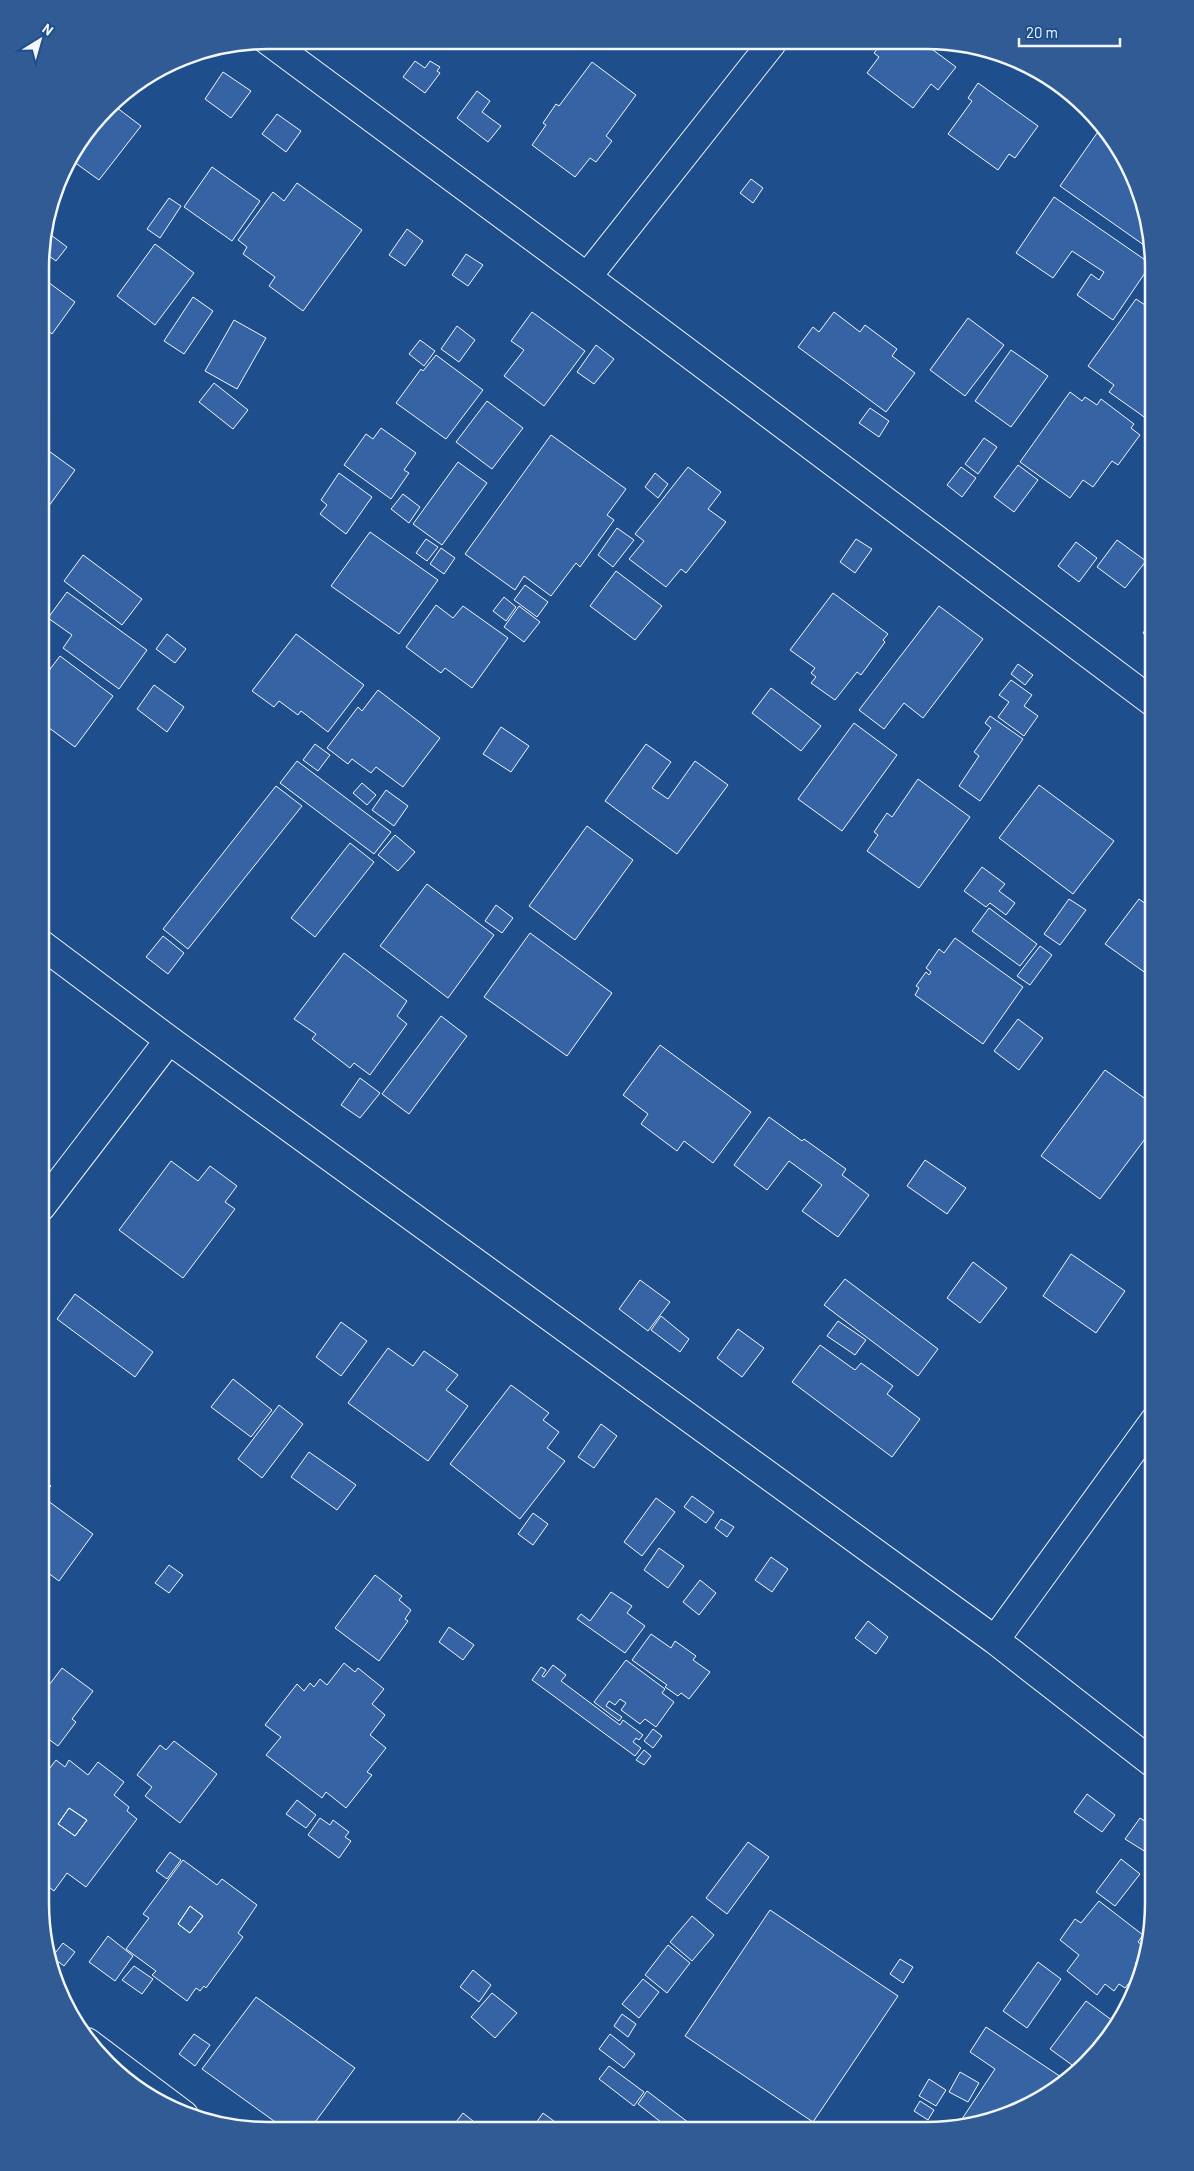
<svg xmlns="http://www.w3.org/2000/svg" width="1194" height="2171" viewBox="0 0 1194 2171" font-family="Barlow,sans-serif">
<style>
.building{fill:#3563a3;stroke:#f2f6ff;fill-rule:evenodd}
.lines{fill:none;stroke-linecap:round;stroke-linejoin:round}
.street-casing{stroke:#f2f6ff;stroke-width:30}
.street{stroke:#1f4e8c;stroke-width:28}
.rim{fill:none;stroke:#f2f6ff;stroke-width:2.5}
</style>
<rect width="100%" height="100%" fill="#1f4e8c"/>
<path class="building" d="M881,44H925L956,67L938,90L931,84L913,108L867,73L879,57L874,53Z
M415,61L425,68L430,61L440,67L437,71L440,73L425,93L403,77Z
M592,62L636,95L606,136L612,141L596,162L590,158L575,177L532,145L546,125L543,123L556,104L559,106Z
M223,72L251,91L231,118L205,99Z
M978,83L1038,126L1015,158L1009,154L998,170L948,134L972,101L968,98Z
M477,91L490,101L482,112L501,126L488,142L457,118Z
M112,104L141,126L99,180L70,159Z
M277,114L301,131L286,152L262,134Z
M1102,126L1115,141L1142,194L1151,250L1060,186Z
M212,167L260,201L232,241L184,207Z
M751,179L763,188L753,203L740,193Z
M297,183L362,230L303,311L269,286L275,277L243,254L247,247L238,240L273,192L284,201Z
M1054,197L1151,264L1113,320L1077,295L1091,274L1099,280L1104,272L1072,251L1053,278L1016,253Z
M169,198L181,206L160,238L147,229Z
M407,229L423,241L405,266L389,255Z
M51,235L67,247L56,261L42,251V248Z
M155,244L194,273L155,325L117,296Z
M466,254L483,265L468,286L452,275Z
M48,282L75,302L52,334L42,326V290Z
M193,297L213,311L184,354L164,341Z
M1136,299L1154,311V424L1109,392L1114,385L1088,366Z
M532,312L585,351L544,406L504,376L524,350L511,341Z
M834,312L860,332L865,325L897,349L892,356L915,373L886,412L798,347L813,327L819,332Z
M968,318L1004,345L965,396L930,370Z
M234,320L266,338L237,389L205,371Z
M457,326L475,340L459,362L441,349Z
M420,340L435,351L424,366L409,354Z
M596,345L614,359L594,384L577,372Z
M1011,350L1048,376L1011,427L975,401Z
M436,355L483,390L446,439L396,403L421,369L423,371Z
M214,383L248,410L233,429L199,402Z
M1070,392L1082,401L1085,397L1097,405L1101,399L1134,424L1131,428L1140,435L1118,465L1112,461L1093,487L1083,480L1070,498L1020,462Z
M487,401L523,428L492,469L456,442Z
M870,408L889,421L879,437L859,423Z
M42,422L50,428L42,439Z
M381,428L416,453L404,470L409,473L391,499L344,465L366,434L373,439Z
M551,435L626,489L607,515L614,520L580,567L576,563L551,596L524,576L515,590L465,554Z
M984,438L997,447L978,474L965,464Z
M42,446L75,470L46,510L42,507Z
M458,462L487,483L442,545L413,524Z
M1018,465L1038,480L1014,512L994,497Z
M688,467L721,492L708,509L726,522L686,573L681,569L666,587L629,559L644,541L635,534Z
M961,467L976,478L962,497L947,485Z
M339,473L372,497L346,534L320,514L327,505L321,500Z
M655,473L668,484L658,498L645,487Z
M403,494L420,507L409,523L391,509Z
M617,528L634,540L613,567L598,555Z
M370,532L438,580L399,634L331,586Z
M426,539L438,547L427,561L416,553Z
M856,539L872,549L855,573L840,562Z
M1117,540L1146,561L1125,588L1097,567Z
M1076,542L1097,558L1079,582L1058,566Z
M441,548L455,558L444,574L430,564Z
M83,555L142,599L122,625L64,581Z
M616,571L662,606L635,640L590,606Z
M525,585L548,602L537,617L514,600Z
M67,592L147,650L119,689L63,648L72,635L48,618Z
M833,593L888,634L883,640L885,642L861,675L857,672L835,700L811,683L816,677L811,673L815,668L790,650Z
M504,597L516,607L506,621L493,611Z
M436,605L453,618L463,606L508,638L472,688L445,668L441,673L406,647Z
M519,606L540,622L524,642L504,627Z
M939,606L983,639L923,718L904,703L884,729L859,710Z
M1154,618V641L1143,633Z
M167,634L186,649L175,663L156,649Z
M296,634L364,685L328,732L301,711L298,715L279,701L274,707L252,691Z
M60,656L113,696L75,747L41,722V681Z
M1018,664L1033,675L1025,685L1011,674Z
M1011,680L1032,695L1024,706L1038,716L1024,736L998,717L1009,702L999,695Z
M154,685L184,707L167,732L137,709Z
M771,688L821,726L801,751L752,713Z
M378,690L440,738L403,787L376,767L371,773L352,759L348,764L327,748L358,707L362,711Z
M990,716L1023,739L980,801L959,786L979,756L974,752L991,728L985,723Z
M854,723L897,755L842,831L798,799Z
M501,727L529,746L511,772L483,754Z
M315,744L330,755L318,771L303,760Z
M646,744L671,762L652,788L668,799L695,761L728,785L677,854L605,801Z
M297,761L391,832L374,854L280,783Z
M918,779L970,817L919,888L867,851L878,835L874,832L887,813L892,817Z
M362,783L376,795L367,805L353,793Z
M1039,785L1114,841L1073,894L999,838Z
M276,786L302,806L188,949L163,929Z
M386,790L408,806L394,826L372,810Z
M587,826L633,860L575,940L529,906Z
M395,835L415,852L398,871L378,855Z
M350,843L374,862L315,937L291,918Z
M982,867L1005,884L999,891L1015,903L1006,915L990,903L986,907L964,891Z
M1154,878V898L1144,891Z
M427,884L494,935L448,998L380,946Z
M1069,899L1086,910L1060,945L1044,934Z
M1139,899L1154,910V979L1105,944Z
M496,905L513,918L502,933L485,921Z
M989,908L1037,944L1020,966L972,931Z
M530,933L612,993L567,1056L484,997Z
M163,936L184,953L168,974L146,957Z
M955,938L1023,987L983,1044L915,995L919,988L916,986L926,972L929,975L931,972L926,968L939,949L944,953Z
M1040,946L1052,955L1030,985L1017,976Z
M344,953L407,1001L397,1016L407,1024L370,1075L354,1063L350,1068L312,1039L316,1034L294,1019Z
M441,1016L467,1036L409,1114L382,1094Z
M1018,1019L1043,1038L1019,1070L994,1051Z
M660,1045L751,1112L713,1163L684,1141L677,1151L641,1124L648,1114L623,1095Z
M1105,1070L1154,1105V1127L1100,1199L1041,1156Z
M360,1078L380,1093L360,1118L341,1105Z
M769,1117L802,1141L804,1139L846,1169L842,1175L869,1195L838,1237L802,1211L822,1185L789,1161L767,1190L734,1165Z
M925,1160L966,1188L947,1214L907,1186Z
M171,1161L198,1181L210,1166L237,1186L225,1202L235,1209L183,1278L119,1230Z
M1071,1254L1125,1291L1096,1333L1043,1296Z
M973,1262L1007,1288L980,1323L947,1298Z
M845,1279L938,1349L918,1376L824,1305Z
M640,1280L670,1302L648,1331L619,1309Z
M75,1294L153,1352L135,1377L57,1319Z
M661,1316L689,1339L680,1352L651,1330Z
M838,1321L866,1340L855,1355L827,1336Z
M341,1322L367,1341L341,1376L316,1357Z
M738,1329L764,1348L742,1377L717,1358Z
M820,1345L855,1370L861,1363L893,1386L887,1394L920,1419L892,1457L792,1382Z
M388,1348L413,1366L424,1351L458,1375L446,1390L468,1406L428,1461L348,1403Z
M233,1379L272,1410L251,1437L211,1407Z
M511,1385L549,1413L543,1420L559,1432L547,1448L565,1461L520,1519L450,1464Z
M279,1405L303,1424L262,1478L238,1459Z
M601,1424L617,1436L594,1468L578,1457Z
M309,1452L356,1485L337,1510L291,1477Z
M40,1478L51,1486L44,1494L40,1491Z
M40,1495L93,1534L59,1581L40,1567Z
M692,1496L714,1512L706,1523L684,1507Z
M656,1498L675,1512L642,1556L624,1542Z
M533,1513L548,1524L533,1545L518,1534Z
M721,1519L734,1527L727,1537L715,1528Z
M659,1548L684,1566L668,1588L644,1570Z
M771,1557L788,1569L772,1592L755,1580Z
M169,1565L183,1575L169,1593L155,1583Z
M375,1575L402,1596L399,1600L411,1610L405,1619L408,1621L379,1661L335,1628Z
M700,1580L716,1593L699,1615L683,1602Z
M611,1592L632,1606L627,1613L645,1626L625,1653L577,1619L581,1614L590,1621Z
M40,1611L48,1617L40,1628Z
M868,1621L888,1637L876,1654L855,1638Z
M449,1627L474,1645L463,1660L439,1642Z
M651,1634L671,1648L675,1641L696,1656L693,1660L710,1672L689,1699L681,1693L678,1696L665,1687L667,1685L632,1660Z
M626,1660L665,1689L662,1693L674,1702L656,1727L645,1719L640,1724L621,1710L626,1703L620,1699L615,1705L609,1701L606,1706L622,1717L619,1721L594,1702Z
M344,1663L355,1672L358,1668L384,1689L372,1704L385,1715L370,1735L386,1748L367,1772L372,1775L346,1808L326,1792L322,1798L266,1755L281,1737L265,1725L297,1684L304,1691L310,1683L314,1687L320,1679L327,1685Z
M553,1665L566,1675L561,1681L620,1725L623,1720L643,1735L639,1740L636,1738L633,1742L641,1748L635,1756L532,1680L541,1667L546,1670L542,1676L544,1677Z
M62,1668L93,1691L72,1719L76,1722L58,1746L40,1733V1697Z
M653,1729L662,1736L653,1748L644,1741Z
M174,1741L217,1774L180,1823L145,1796L152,1787L137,1775L160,1745L166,1750Z
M644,1750L651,1756L644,1765L636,1760Z
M56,1760L65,1767L69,1760L88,1775L98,1762L124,1782L114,1795L129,1807L127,1811L137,1819L86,1887L67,1873L54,1891L40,1880V1781ZM69,1808L87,1820L75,1836L58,1824Z
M1087,1794L1115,1815L1102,1832L1074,1812Z
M297,1800L316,1815L306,1828L286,1814Z
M69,1808L87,1820L75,1836L58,1824Z
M320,1818L330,1825L333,1820L349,1832L345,1837L351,1841L339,1858L308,1835Z
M1140,1818L1154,1827V1857L1125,1839Z
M748,1842L769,1857L727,1914L706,1898Z
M170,1852L181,1860L167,1879L156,1871Z
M1121,1859L1140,1874L1115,1906L1096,1892Z
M183,1860L217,1885L222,1879L257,1905L238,1933L243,1937L206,1988L204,1986L200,1991L196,1988L187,2001L152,1975L156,1971L126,1949L149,1918L143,1914ZM190,1906L203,1916L190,1933L178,1924Z
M1099,1901L1143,1935L1138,1942L1146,1948L1135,1964L1141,1968L1125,1988L1119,1984L1114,1991L1105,1984L1097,1995L1067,1971L1079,1955L1060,1940L1075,1919L1081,1923Z
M190,1906L203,1916L190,1933L178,1924Z
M770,1910L898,1996L813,2122L685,2036Z
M692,1916L714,1935L692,1961L670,1942Z
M108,1936L133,1956L115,1981L89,1962Z
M63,1943L75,1952L64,1966L52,1957Z
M668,1945L690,1963L667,1993L645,1975Z
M900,1959L913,1967L903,1983L890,1974Z
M1038,1962L1061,1979L1027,2028L1003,2011Z
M134,1966L153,1979L142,1994L122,1980Z
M473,1970L491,1985L479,2002L460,1987Z
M643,1979L659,1992L639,2018L622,2004Z
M492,1993L517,2013L495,2038L471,2017Z
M256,1997L355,2068L310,2129H285L202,2069Z
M1086,2001L1117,2024L1107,2042L1072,2077L1066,2073L1072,2065L1050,2049Z
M622,2014L636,2024L628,2037L614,2026Z
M986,2027L1067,2081L1000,2119L969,2124L962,2119L995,2069L970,2052Z
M194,2034L210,2045L195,2066L179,2054Z
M610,2034L635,2054L624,2068L599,2049Z
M609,2066L644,2092L634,2106L599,2079Z
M960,2072L979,2083L968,2102L949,2092Z
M929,2079L946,2090L936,2106L919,2096Z
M647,2091L693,2126L689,2130H671L638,2104Z
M920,2101L934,2110L928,2120L914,2111Z
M463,2113L484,2130H450Z
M543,2113L566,2130H531Z"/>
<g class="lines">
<g class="street-casing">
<path id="street" d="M267,40L587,277L1154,703
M587,277L772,43
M41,944L169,1040L995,1640L1154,1764
M41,1207L169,1040
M995,1640L1154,1421
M87,2042L184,2115"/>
</g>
<use href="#street" class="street"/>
</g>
<path d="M0 0H1194V2171H0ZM268 49H926A219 219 0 0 1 1145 268V1903A219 219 0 0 1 926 2122H268A219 219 0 0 1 49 1903V268A219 219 0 0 1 268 49Z" fill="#305b95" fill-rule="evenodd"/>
<path class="rim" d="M268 49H926A219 219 0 0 1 1145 268V1903A219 219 0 0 1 926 2122H268A219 219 0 0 1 49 1903V268A219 219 0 0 1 268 49Z"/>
<g transform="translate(40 40) rotate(37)" stroke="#1f4e8c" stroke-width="4" paint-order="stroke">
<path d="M0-4L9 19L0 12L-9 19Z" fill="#f2f6ff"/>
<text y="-8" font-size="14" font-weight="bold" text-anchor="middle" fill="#f2f6ff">N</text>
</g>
<path d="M1019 38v8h101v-8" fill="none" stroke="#f2f6ff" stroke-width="2.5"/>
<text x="1026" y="38" font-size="15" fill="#f2f6ff" stroke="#1f4e8c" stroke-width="4" paint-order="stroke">20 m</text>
</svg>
